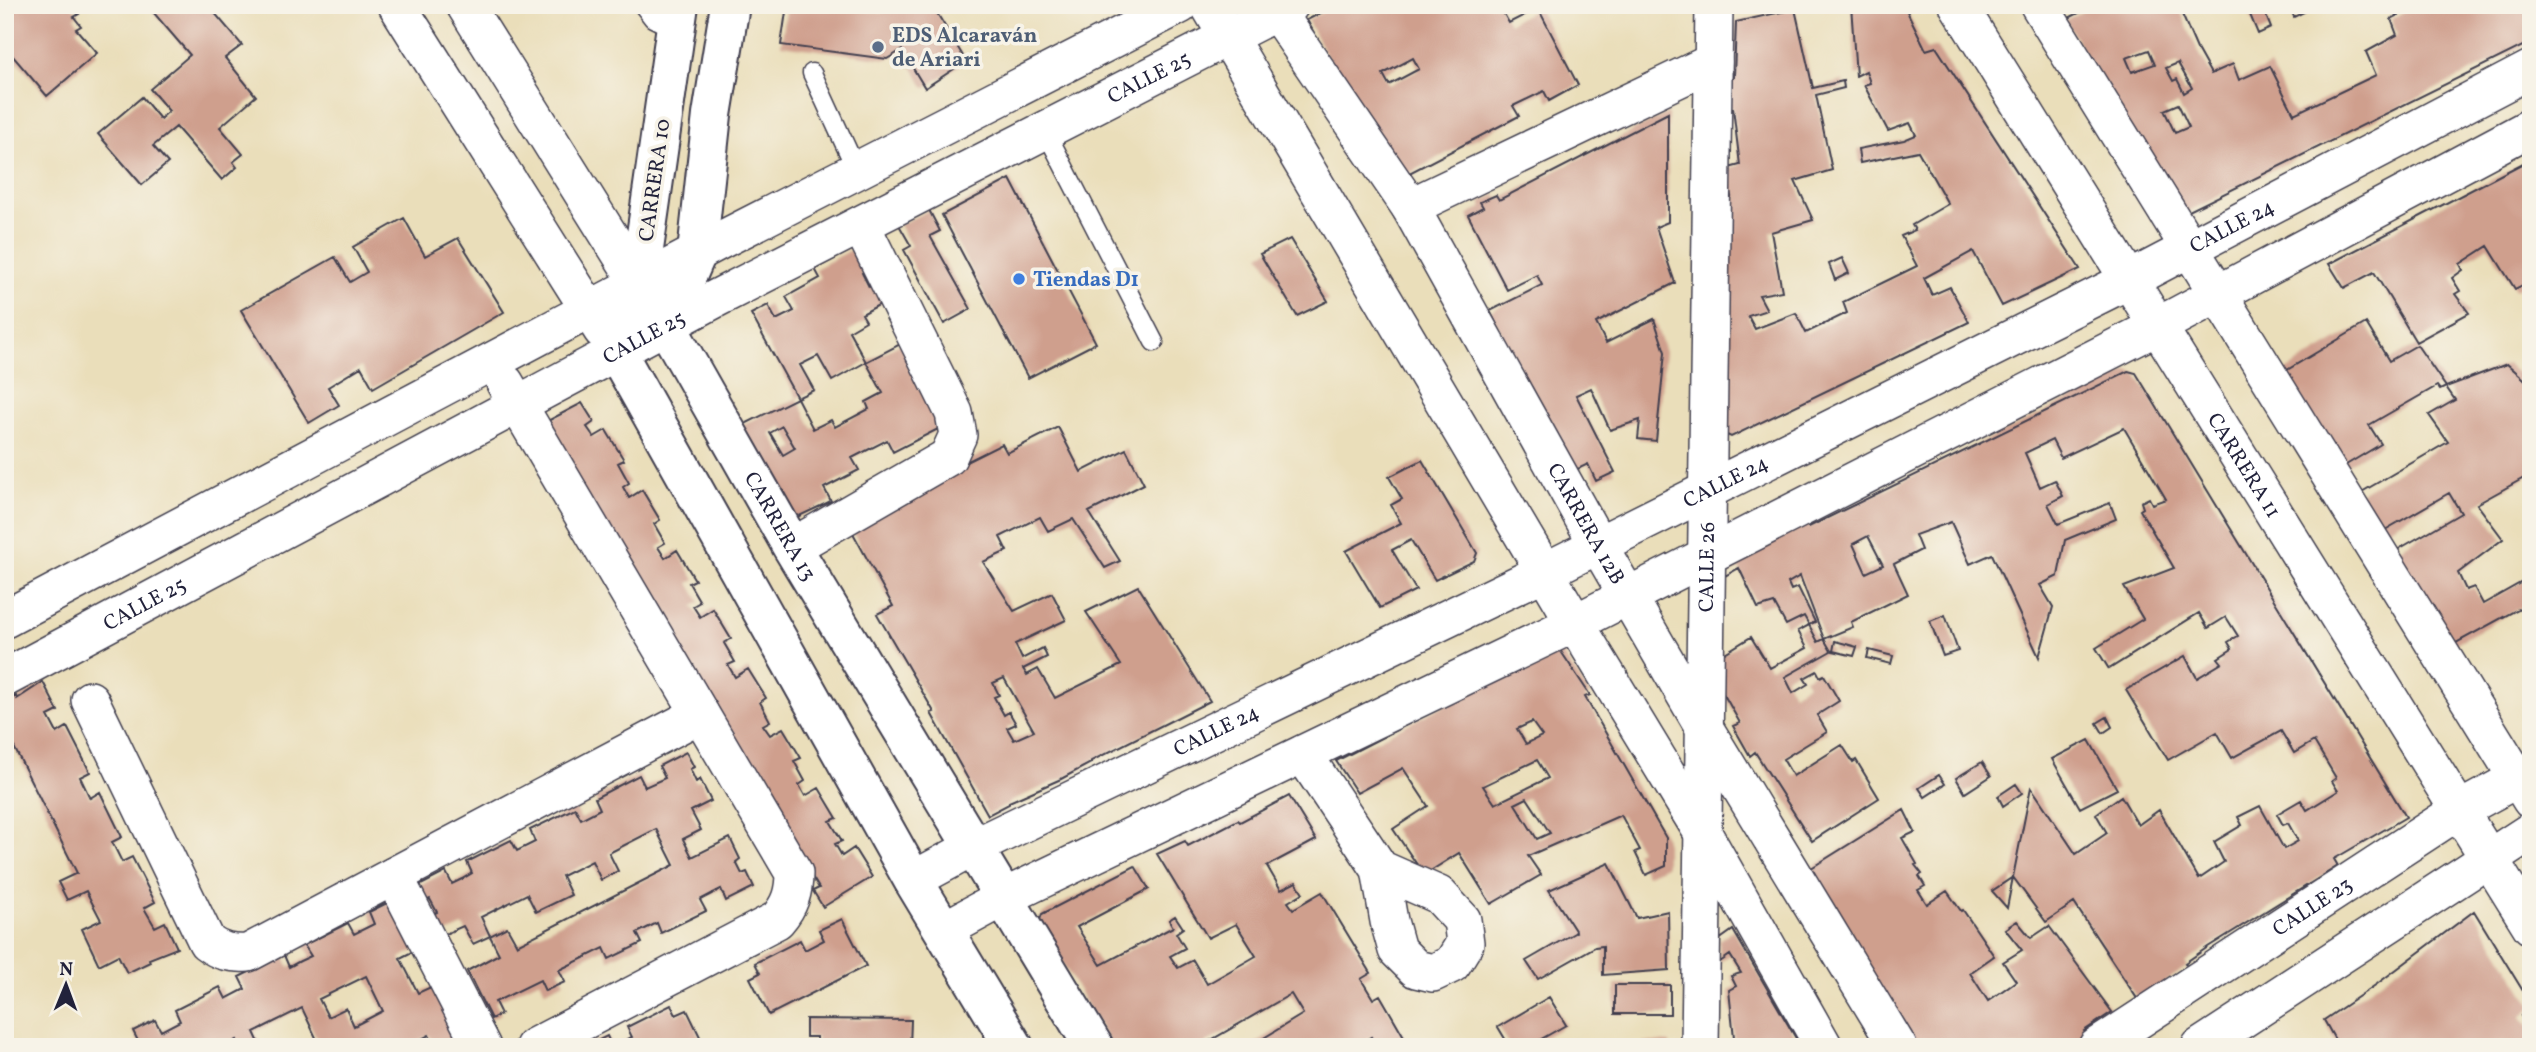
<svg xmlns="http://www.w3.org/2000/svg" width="2536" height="1052" viewBox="0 0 2536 1052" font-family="Vollkorn,serif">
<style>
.building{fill:#cf9f8d;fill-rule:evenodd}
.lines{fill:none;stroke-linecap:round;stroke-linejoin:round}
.service-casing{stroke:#403e4e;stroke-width:21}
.minor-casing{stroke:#403e4e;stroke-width:40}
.secondary-casing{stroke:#403e4e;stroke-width:42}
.service{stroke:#fff;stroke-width:18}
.minor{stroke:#fff;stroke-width:37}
.secondary{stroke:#fff;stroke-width:38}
.service-dot{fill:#5c6f8a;stroke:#f7f3e8;stroke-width:2.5}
.shop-dot{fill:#3f7fe0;stroke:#f7f3e8;stroke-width:2.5}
.labels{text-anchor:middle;stroke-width:7;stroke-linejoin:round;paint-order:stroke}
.service-label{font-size:21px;font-weight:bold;fill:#4e5e75;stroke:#f7f3e8;text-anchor:start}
.street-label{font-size:21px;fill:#22223b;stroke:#f7f3e8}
.shop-label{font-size:21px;font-weight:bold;fill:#366cbe;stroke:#f7f3e8;text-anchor:start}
</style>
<rect width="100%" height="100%" fill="#f7f3e8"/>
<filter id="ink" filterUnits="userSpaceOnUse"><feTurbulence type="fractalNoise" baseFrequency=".0143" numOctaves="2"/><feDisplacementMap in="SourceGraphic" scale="14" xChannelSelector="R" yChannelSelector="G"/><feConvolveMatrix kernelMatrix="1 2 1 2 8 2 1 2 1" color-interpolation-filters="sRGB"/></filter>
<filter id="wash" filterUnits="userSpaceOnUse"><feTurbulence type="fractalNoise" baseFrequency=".00686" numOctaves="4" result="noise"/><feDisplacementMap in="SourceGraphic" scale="28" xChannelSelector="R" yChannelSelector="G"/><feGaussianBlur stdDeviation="1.57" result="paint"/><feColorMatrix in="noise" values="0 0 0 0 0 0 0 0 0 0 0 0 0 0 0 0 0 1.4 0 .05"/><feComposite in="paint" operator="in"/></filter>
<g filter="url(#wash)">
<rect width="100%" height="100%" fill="#eadeba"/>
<g id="blocks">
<path class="building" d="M5,5H71L79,14L74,17L81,26L76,29L97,53L47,96L5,47Z
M147,5H208L242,45L225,58L256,96L220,127L243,154L233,162L237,167L222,180L176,127L153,146L168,163L142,185L98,134L142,97L160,119L169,111L150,89L190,55Z
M787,5H825L881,13L893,5H932L966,61L925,88L902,50L887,59L781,45Z
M1336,5H1499L1509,23L1538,8L1578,85L1549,101L1544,91L1513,106L1519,116L1394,181L1307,20ZM1413,58L1419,69L1389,85L1383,74Z
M1851,5H1904L1926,50L1936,47L2080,269L2002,306L1973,251L1924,278L1932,295L1950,287L1969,322L1731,437L1721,432L1728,196H1731L1725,169L1740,165L1733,108H1729L1730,77H1734L1736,22L1795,9L1813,88L1843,81L1844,88L1816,95L1832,170L1795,181L1813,220L1771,232L1782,291L1759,295L1767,310L1748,316L1755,329L1796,313L1806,333L1847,313L1843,302L1917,266L1901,236L1915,230L1912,225L1948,204L1918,151L1860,163L1858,149L1904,140L1916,135L1910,123L1888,131L1864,85L1870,83L1866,71L1856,76Z
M2094,5H2178L2197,49L2211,74L2233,64L2239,80L2270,66L2294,114L2376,75L2366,52L2397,35L2391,19L2418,5H2531V42L2181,215L2065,20ZM2149,50L2155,64L2132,72L2126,58ZM2178,63L2192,88L2184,93L2177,79L2173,81L2166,68ZM2178,104L2189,127L2175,133L2164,110Z
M2246,5H2275L2264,11L2271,28L2258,34Z
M2289,5H2311L2312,8L2294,17Z
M1668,113V222L1656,227L1675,283L1596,323L1606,343L1654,319L1665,352L1656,441L1638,439L1640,420L1610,430L1591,388L1576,395L1615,472L1596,481L1588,464L1565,475L1516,362L1490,311L1542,285L1537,275L1507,290L1468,215L1483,207L1480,202L1496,195L1499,200Z
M2531,159V255L2528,256L2531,260V281L2515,289L2488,246L2460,264L2463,270L2452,278L2460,291L2455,294L2469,313L2416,342L2374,272L2344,288L2329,264Z
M1010,179L1096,343L1028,378L942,215Z
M929,210L940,231L930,236L971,309L944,324L904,250L911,246L899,225Z
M404,218L425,256L458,238L504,312L373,388L361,367L328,387L339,405L309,423L241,310L335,257L350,282L367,272L353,247Z
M1290,239L1328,301L1297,316L1260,254Z
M855,248L867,270L862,273L869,287L875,284L884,302L862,314L866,321L849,331L866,362L906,341L946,425L893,452L887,440L852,458L859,470L824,488L831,501L793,519L741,426L797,398L813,429L831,420L835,427L869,409L866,402L883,393L866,362L832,381L818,356L800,365L814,390L797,398L751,314L768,305L776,320L794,311L786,297L820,278L815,269ZM782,426L795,448L783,455L770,433Z
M1842,258L1849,273L1835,280L1829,264Z
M2366,323L2389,361L2417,345L2446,387L2507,364L2531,385V474L2477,504L2503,539L2458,573L2466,590L2474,587L2483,604L2531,577V602L2447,648L2390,554L2461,513L2449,493L2378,534L2353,497L2448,442L2429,415L2455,400L2446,387L2440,390L2437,386L2369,425L2381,444L2336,471L2277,376Z
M2128,371L2136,373L2406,817L2334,859L2338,866L2208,947L2185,963L2188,966L2138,1000L2074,903L2046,922L2013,877L2031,787L2076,854L2107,833L2096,814L2121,796L2138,825L2159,810L2199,879L2224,862L2214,842L2242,825L2238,817L2260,806L2284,849L2298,841L2288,823L2283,825L2277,814L2301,800L2307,810L2338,791L2332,781L2336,778L2314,741L2294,753L2281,731L2232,758L2217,732L2168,760L2126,690L2185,656L2197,678L2222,663L2218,658L2232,649L2228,642L2238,636L2226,617L2208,628L2199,613L2109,669L2096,648L2143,619L2124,587L2174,568L2140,510L2143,508L2141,502L2149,498L2152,504L2166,499L2124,428L2061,458L2052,440L2025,453L2040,487L2055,480L2063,496L2048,504L2058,524L2110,503L2116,519L2065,540L2058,576L2040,585L2053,607L2039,657L1992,554L1970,564L1951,522L1915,535L1921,550L1894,564L1908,594L1851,622L1853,627L1824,639L1800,576L1788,583L1791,590L1798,587L1815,622L1809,625L1804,616L1786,625L1774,603L1758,608L1739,568L1723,577L1719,569L1807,523L1809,527ZM1868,536L1883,565L1866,573L1853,544Z
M582,403L594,422L587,427L594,437L606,430L624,460L618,463L629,483L623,487L629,498L642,490L660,520L654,524L665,543L658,547L665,558L677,550L695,580L689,583L700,602L693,606L700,617L713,609L731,639L724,643L735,662L728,665L735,677L748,669L766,698L760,702L770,721L763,725L770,735L783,728L801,758L794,761L805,781L799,785L805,796L819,788L837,818L830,821L842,841L835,844L842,856L854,848L872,877L823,907L813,891L819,888L538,426Z
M1058,427L1081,472L1126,449L1144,484L1089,512L1120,561L1105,568L1073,519L1048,531L1040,517L1000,537L1007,551L983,562L1014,611L1052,593L1066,620L1015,644L1022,659L1043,648L1047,657L1023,669L1027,675L1038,669L1055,698L1121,665L1086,612L1138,586L1210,701L1091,761V763L1061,779L1009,802V804L988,815L931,713L934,712L877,614L893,606L848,524L962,469L960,465L1002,444L1007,453ZM1004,678L1034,731L1014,740L1007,728L1016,724L1009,712L1004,715L994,697L999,695L993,683Z
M1422,460L1477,553L1474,561L1435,580L1411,540L1392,550L1416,590L1380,608L1346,551L1401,523L1391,505L1402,499L1389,477Z
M1945,615L1958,651L1943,656L1930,621Z
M1809,625L1818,642L1824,639L1831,651L1785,677L1793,693L1808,684L1804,678L1817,671L1820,677L1824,675L1839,701L1817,715L1827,732L1783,759L1793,776L1842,745L1853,762L1856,760L1879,798L1812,841L1755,752L1750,756L1733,726L1740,723L1723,693L1720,656L1751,637L1770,668L1807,648L1798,631Z
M1835,641L1857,647L1854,656L1833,651Z
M1558,647L1590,695L1585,697L1666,838V866L1646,875L1635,852L1640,850L1621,815L1528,856L1541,875L1491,904L1459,853L1424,875L1393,829L1428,806L1403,768L1357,793L1336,761ZM1532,722L1542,736L1526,744L1517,729ZM1537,760L1548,778L1495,804L1483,786ZM1527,798L1550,833L1537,839L1515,804Z
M1869,650L1893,656L1891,664L1867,658Z
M43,682L58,711L48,716L57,733L67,727L90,772L80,777L90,798L100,792L122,837L112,842L122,862L132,857L155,902L144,908L155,927L165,922L177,948L149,959L150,962L127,973L118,955L99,965L82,929L101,920L86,891L67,900L58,882L77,873L12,743L5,746V702L16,696L17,699Z
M2107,717L2112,727L2103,733L2097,723Z
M2089,740L2117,789L2080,808L2052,759Z
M686,752L694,767L690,769L696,782L700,779L711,801L691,811L701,830L683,839L692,857L730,838L740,859L736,862L742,874L747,872L754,887L726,901L721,889L700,900L706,911L661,933L657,923L637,933L642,943L609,959L604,948L559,970L565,982L545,991L540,980L495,1002L501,1014L491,1019L467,971L499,954L490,936L473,944L463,926L443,935L433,914L437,912L430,899L426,901L419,886L446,872L452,884L462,879L472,873L467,862L511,840L517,851L535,842L530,830L575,808L581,819L600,809L595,798L639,775L645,787L665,778L659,766ZM656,829L674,865L517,945L507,927L490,936L481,917L527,894L536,912L571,895L562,876L592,861L601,880L618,871L609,853Z
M1982,762L1991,776L1965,793L1956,778Z
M1939,775L1945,784L1925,797L1919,788Z
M2016,784L2022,793L2003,806L1998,796Z
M1289,796L1316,840L1267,866L1281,890L1296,882L1303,893L1288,902L1293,909L1322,892L1371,973L1361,979L1373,999L1380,995L1410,1047H1377L1371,1037L1355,1047H1249L1303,1014L1291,994L1199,1047H1112L1039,923L1042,914L1135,866L1149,889L1077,927L1101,965L1173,927L1169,920L1175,916L1183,928L1176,933L1185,948L1170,956L1178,968L1193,960L1207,984L1256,956L1236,924L1208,938L1157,854L1185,841L1188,846L1238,820L1240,822Z
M1904,810L1915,832L1902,838L1917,864L1915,865L1922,874L1919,876L1925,886L1918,890L1927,904L1947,891L1961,911L1963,910L1994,956L1970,973L1988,1001L2016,981L2003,962L2022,950L2005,929L2017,921L2031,938L2049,926L2112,1012L2084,1031L2087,1035L2068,1047H1916L1808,870Z
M1609,863L1637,918L1668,911L1669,970L1603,975V946L1595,947L1538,979L1526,961L1576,932L1549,890Z
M2013,877L2007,908L1992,891Z
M395,899L420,948L400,958L418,993L433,986L457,1035L435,1046L429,1035L410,1045L411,1047H313L319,1044L302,1008L254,1032L261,1047H240L237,1040L224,1047H141L133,1031L155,1020L161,1031L180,1021L175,1010L220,987L226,999L245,989L239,977L284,955L289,967L300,961L311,956L304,945L348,923L354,934L374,924L369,912ZM366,976L383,1011L354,1026L346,1008L328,1017L319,999Z
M2474,911L2531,1004V1008L2521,1016L2531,1029V1047H2339L2324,1020L2377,984Z
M842,919L866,966L769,1015L750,978L760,973L755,963L800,940L805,950L824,940L819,930Z
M1733,930L1801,1047H1735L1729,990L1736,986L1731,976L1741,973L1730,955L1720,962L1719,940Z
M1615,985H1670V1014H1615Z
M1549,997L1566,1025L1527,1047H1510L1498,1027Z
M671,1005L676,1015L687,1010L705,1047H613L632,1037L627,1027Z
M806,1019L911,1020L910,1047H817V1037H806Z
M607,1036L612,1047H585Z
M1643,1042L1670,1043V1047H1643Z"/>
</g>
</g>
<g filter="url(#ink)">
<use href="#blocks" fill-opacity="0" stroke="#403e4e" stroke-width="2"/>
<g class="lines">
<g class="service-casing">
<path id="service" d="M643,5L653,18L675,29
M812,73L857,171
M1045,130L1154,342"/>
</g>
<g class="minor-casing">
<g id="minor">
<path d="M397,5L602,330"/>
<path d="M465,5L650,301"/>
<path d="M1209,5L1575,623L1704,835L1824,1047"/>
<path id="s1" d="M1272,5L1410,207L1597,543L1705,729L1898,1047"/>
<path id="s2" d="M1958,5L2531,926"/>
<path d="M2039,5L2531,800"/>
<path d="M1410,207L1713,62"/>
<path d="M505,383L794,873C794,892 790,905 777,920L534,1047"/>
<path d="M792,547L948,457L958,435L954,413L861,225"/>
<path d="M5,619L723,239L1180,5"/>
<path id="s3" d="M5,678L717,298L1290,5"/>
<path d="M90,700L207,942C220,952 232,954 248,953L700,714"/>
<path d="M1303,754L1380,869L1389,921L1397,950L1416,969L1433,973L1452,964L1465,943L1462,920L1439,895L1380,869"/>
<path d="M394,876L482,1047"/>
<path id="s4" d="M913,880L974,847L1544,572L2129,280L2531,69"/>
<path d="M944,930L1005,897L1575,623L2158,326L2531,127"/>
<path id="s5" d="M1700,1047L1714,5"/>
<path id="s6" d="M2097,1047L2458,811L2531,771"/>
<path d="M2200,1047L2531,831"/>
</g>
</g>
<g class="secondary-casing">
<g id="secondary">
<path d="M679,5L639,284L616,351L913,880L1014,1047"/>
<path id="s7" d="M730,5L712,115L697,253L666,325L792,547L1094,1047"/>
</g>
</g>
<use href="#service" class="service"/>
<use href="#minor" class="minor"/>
<use href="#secondary" class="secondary"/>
</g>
</g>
<circle class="service-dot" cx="878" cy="47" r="7"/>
<circle class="shop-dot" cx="1019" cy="279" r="7"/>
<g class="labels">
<g class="service-label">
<text x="892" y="42">EDS Alcaraván<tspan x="892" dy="24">de Ariari</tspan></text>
</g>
<g class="street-label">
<text dy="7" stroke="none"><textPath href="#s3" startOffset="1292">CALLE 25</textPath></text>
<text transform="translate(654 180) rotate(-82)" y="7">CARRERA 10</text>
<text dy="7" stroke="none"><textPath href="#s4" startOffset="1472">CALLE 24</textPath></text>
<text dy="7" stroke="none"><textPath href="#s3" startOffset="724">CALLE 25</textPath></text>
<text dy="7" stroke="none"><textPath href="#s2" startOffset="542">CARRERA 11</textPath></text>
<text dy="7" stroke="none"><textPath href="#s4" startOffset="905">CALLE 24</textPath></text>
<text dy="7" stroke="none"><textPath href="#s1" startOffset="607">CARRERA 12B</textPath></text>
<text dy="7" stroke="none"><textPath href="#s7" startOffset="560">CARRERA 13</textPath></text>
<text dy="7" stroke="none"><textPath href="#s5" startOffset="480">CALLE 26</textPath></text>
<text dy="7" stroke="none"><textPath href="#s3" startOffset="158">CALLE 25</textPath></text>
<text dy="7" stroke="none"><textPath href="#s4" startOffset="338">CALLE 24</textPath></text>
<text dy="7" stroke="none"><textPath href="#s6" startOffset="257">CALLE 23</textPath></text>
</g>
<g class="shop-label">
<text x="1033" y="286">Tiendas D1</text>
</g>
</g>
<rect width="2536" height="1052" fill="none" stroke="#f7f3e8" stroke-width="28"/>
<g transform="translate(66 985) rotate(1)" stroke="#f7f3e8" stroke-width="5" paint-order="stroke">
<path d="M0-5L12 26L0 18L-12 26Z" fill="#22223b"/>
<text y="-10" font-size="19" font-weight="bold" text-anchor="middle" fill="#22223b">N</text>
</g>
</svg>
